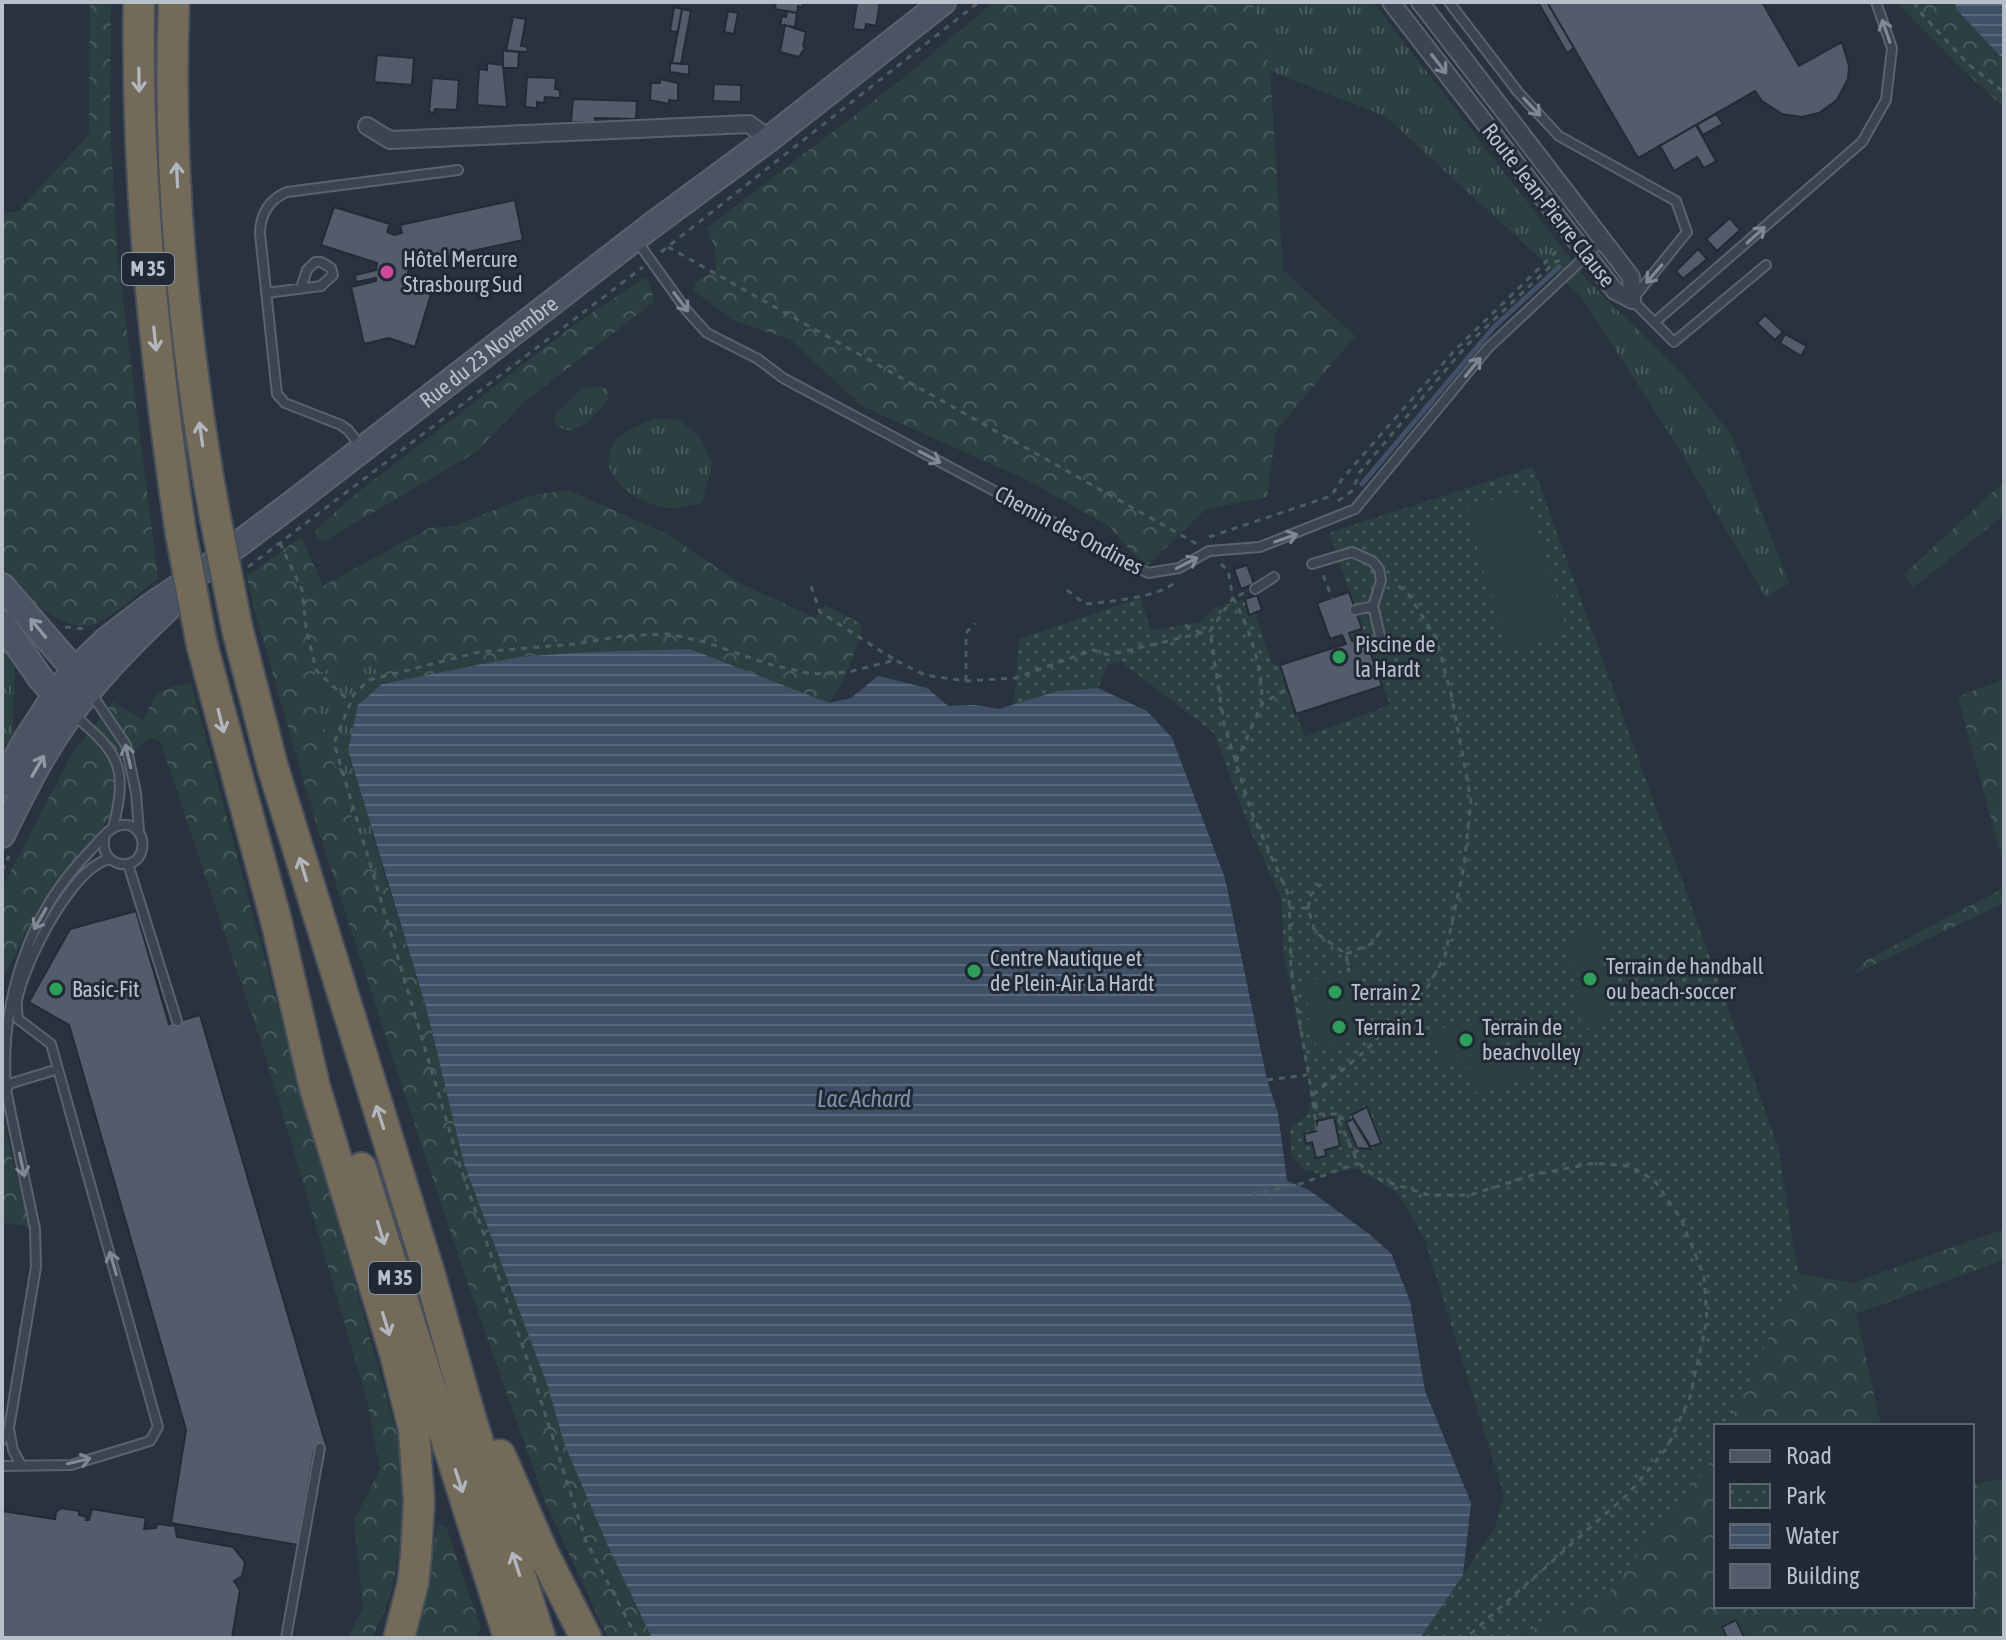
<svg xmlns="http://www.w3.org/2000/svg" width="2006" height="1640" viewBox="0 0 2006 1640" font-family="'Asap Condensed',sans-serif">
<style>
.grass{fill:url(#grass-tufts)}
.forest{fill:url(#forest-crowns)}
.park{fill:url(#park-dots)}
.pitch{fill:#2c4041}
.water{fill:url(#water-rules)}
.lines{fill:none;stroke-linecap:round;stroke-linejoin:round}
.stream{stroke:#405167;stroke-width:5}
.building{fill:#525c6a;stroke:#232b37;stroke-width:2}
.lane-casing{stroke:#5a626d;stroke-width:12}
.street-casing{stroke:#5a626d;stroke-width:20}
.secondary-casing{stroke:#5a626d;stroke-width:28}
.highway-casing{stroke:#474f5a;stroke-width:34}
.path{stroke:#4b5d5f;stroke-width:3;stroke-dasharray:6 6;stroke-linecap:butt}
.lane{stroke:#3c444f;stroke-width:8}
.street{stroke:#3c444f;stroke-width:16}
.secondary{stroke:#4b5462;stroke-width:24}
.highway{stroke:#746a5a;stroke-width:30}
.highway-bridge-casing{stroke:#474f5a;stroke-width:34;stroke-linecap:butt}
.highway-bridge{stroke:#746a5a;stroke-width:30}
.oneway{stroke:#818893}
.oneway2{stroke:#b2b7bf}
.oneway3{stroke:#929aa6}
.hotel-dot{fill:#d1479c;stroke:#212935;stroke-width:3}
.leisure-dot{fill:#2e9e5b;stroke:#212935;stroke-width:3}
.labels{text-anchor:middle;stroke-width:6;stroke-linejoin:round;paint-order:stroke}
.shield{fill:#212935;stroke:#8b939d;stroke-width:2}
.shield-label{font-size:20px;font-weight:bold;fill:#b9c0ca}
.street-label{font-size:22px;fill:#b9c0ca;stroke:#212935}
.poi-label{font-size:22px;fill:#b9c0ca;stroke:#212935;text-anchor:start}
.water-label{font-size:24px;font-style:italic;fill:#7d91aa;stroke:#212935}
</style>
<defs>
<pattern id="grass-tufts" width="24" height="20" patternUnits="userSpaceOnUse" patternTransform="scale(2)"><rect width="24" height="20" fill="#2c4041"/><path d="M3 7l-1-3M5 7V3M7 7l1-3M15 17l-1-3M17 17v-4M19 17l1-3" fill="none" stroke="#485a5b"/></pattern>
<pattern id="forest-crowns" width="20" height="18" patternUnits="userSpaceOnUse" patternTransform="scale(2)"><rect width="20" height="18" fill="#2c4041"/><path d="M2 6a3 3 0 1 1 6 0M12 15a3 3 0 1 1 6 0" fill="none" stroke="#485a5b"/></pattern>
<pattern id="park-dots" width="8" height="8" patternUnits="userSpaceOnUse" patternTransform="scale(2)"><rect width="8" height="8" fill="#2c4041"/><path d="M2 2h.1M6 6h.1" fill="none" stroke="#485a5b" stroke-width="1.8" stroke-linecap="round"/></pattern>
<pattern id="water-rules" width="6" height="5" patternUnits="userSpaceOnUse" patternTransform="scale(2)"><rect width="6" height="5" fill="#405167"/><path d="M0 2.5h6" fill="none" stroke="#5a687b"/></pattern>
</defs>
<rect width="100%" height="100%" fill="#29333f"/>
<path class="grass" d="M1252,2H1373L1587,280L1684,376L1731,434L1789,583L1766,598L1678,447L1581,296L1385,116L1270,71Z
M596,386L607,389L609,398L590,421L570,431L556,426L555,414L581,389Z
M657,418L677,419L700,436L712,464L702,503C692,505 680,509 670,508C645,507 597,481 611,449C619,431 640,425 657,418Z
M2,640L15,660L13,732L2,758Z
M343,663L374,665L382,684L358,705L348,750L389,890L363,853L326,736L311,676Z"/>
<path class="forest" d="M90,2H111L110,120L117,253L158,578C139,593 119,612 97,623C69,638 19,593 2,573V214L19,211L89,134Z
M994,2H1252L1270,71L1283,270L1355,336L1276,431L1267,497L1205,510L1148,565L1137,558L1110,527L1027,480L862,406L791,340L733,320L694,291L695,283L716,269L715,248L707,228L902,79Z
M1896,2H1955L1956,9L2004,60V107L1964,71Z
M646,277L655,301L524,402L476,452L324,541L316,537V530L352,497L574,325Z
M2004,482V515L1913,588L1904,574Z
M568,490L667,534L738,582L815,618L825,605L862,624C856,653 846,679 829,703L690,649L587,652L518,657L382,684L374,665L343,663L312,676L326,736L363,853L389,890L426,1007L464,1164L548,1387L564,1443L652,1638H608L546,1504L457,1252L317,827L253,605L247,576L301,537L323,586L429,528L455,526L529,496Z
M2004,679V866L1958,697Z
M191,683L280,1016L403,1456C404,1502 403,1553 389,1598C385,1611 378,1625 372,1638H348L363,1607L354,1520L380,1469L366,1395L263,1048L160,741L150,738L112,767L116,797L109,819L42,902L2,980V891L5,882L72,754L113,702L143,720C158,690 158,689 191,683Z
M2004,888V903L1852,975L1868,959Z
M2,1116L29,1227L2,1223Z
M2004,1229V1260L1856,1314L1881,1426H1728L1798,1273L1852,1283Z
M1716,1451V1606H1972V1485L2004,1478V1638H1514L1607,1594L1711,1461Z
M438,1523L446,1527L481,1628L476,1638H414L426,1594Z"/>
<path class="park" d="M1533,467L1778,1147L1798,1273L1728,1426H1716V1451L1711,1461L1607,1594L1514,1638H1420L1495,1528L1504,1495L1425,1240L1398,1193L1357,1169L1320,1174L1304,1169L1292,1157L1290,1127L1308,1115L1312,1096L1284,954L1281,897L1251,832L1214,733L1120,661L1107,665L1098,688L1058,691L1014,705L1019,639L1140,598L1151,631L1200,622L1215,608L1245,599L1249,614L1255,613L1272,664L1280,665L1304,737L1390,705L1366,637L1352,641L1349,633L1362,628L1329,533Z"/>
<path class="pitch" d="M1525,490L1568,634L1508,652L1465,508Z
M1599,928L1611,1024L1582,1029L1566,934Z
M1359,970L1367,1001L1369,1033L1318,1050L1306,1021L1310,1019L1304,982Z
M1492,1015L1500,1050L1523,1045L1531,1079L1474,1093L1465,1060L1441,1066L1432,1031Z"/>
<path class="water" d="M1955,2H2004V60L1956,9Z
M690,649L829,703L851,698L878,676L927,688L948,706L975,705L999,709L1058,691L1098,688L1147,711L1172,738L1225,878L1267,1080L1278,1113L1287,1181L1309,1190L1369,1234L1391,1253L1410,1301L1425,1391L1471,1503L1463,1575L1420,1638H652L608,1546L564,1443L548,1387L464,1164L426,1007L348,750L358,705L382,684L518,657L587,652Z"/>
<g class="lines">
<path class="stream" d="M1362,484L1494,327L1559,267"/>
</g>
<path class="building" d="M776,2H803V7L798,6L797,13L775,9Z
M857,2H880L876,26L866,24L865,30L853,29Z
M1538,2H1547L1574,48L1567,53Z
M1547,2H1762L1799,66L1842,42L1849,66L1848,79L1837,100L1819,113L1802,117L1782,114L1762,101L1755,91L1638,158Z
M674,7L682,9L678,32L670,31Z
M682,9L691,11L681,64L672,63Z
M728,11L738,13L734,34L724,32Z
M787,11L797,13L795,27L780,25L782,16L786,17Z
M513,17L526,19L521,46L528,47L527,52L506,51Z
M785,25L806,32L803,46L805,48L799,57L780,52Z
M503,50L519,52L518,68H503Z
M377,55L414,58L412,85L374,82Z
M487,63L503,65L507,107L477,105L479,69L487,70Z
M670,63L689,64V75L670,72Z
M527,77L556,78L555,89L560,90V98L545,97L544,103L537,102V108L525,107Z
M432,78L459,80L457,110L435,109L434,113L429,112Z
M660,79L678,83V101L669,100V104L650,100L651,83H660Z
M714,84L741,85V102L713,101Z
M573,99L637,101L636,119L595,118V123L571,122Z
M1716,114L1723,124L1703,135L1697,125Z
M1696,125L1716,161L1704,168L1697,157L1674,171L1660,146Z
M515,200L523,240L409,265L407,283L432,291L415,347L389,338L364,344L351,287L376,281V278L356,282L355,275L376,270L377,263L321,245L334,207L390,224L387,232L394,235L402,233L400,225Z
M1730,218L1740,230L1717,251L1706,239Z
M1698,249L1707,259L1683,279L1676,271Z
M1765,315L1783,332L1775,340L1757,323Z
M1785,334L1807,346L1801,356L1780,343Z
M1247,565L1254,584L1241,589L1234,569Z
M1349,592L1362,629L1349,633L1352,641L1365,637L1382,686L1296,714L1280,665L1346,644L1342,635L1330,639L1317,603Z
M1257,595L1262,610L1249,615L1245,599Z
M136,911L169,1024L200,1015L326,1445L314,1451L298,1545L171,1523L186,1430L69,1025L29,1002L70,929Z
M1367,1107L1381,1143L1371,1147L1351,1115Z
M1334,1117L1340,1146L1325,1150L1326,1156L1316,1158L1312,1142L1306,1144L1304,1134L1317,1131V1121Z
M1353,1119L1371,1149L1357,1148L1346,1122Z
M61,1508L79,1511V1515L87,1517L86,1520H89L92,1509L146,1518L144,1529L156,1528L157,1524L175,1526L177,1537L233,1547L245,1562L242,1576L234,1581L240,1590L232,1638H2V1511L55,1519L56,1512Z
M1736,1620L1744,1637L1727,1638L1722,1627Z"/>
<g class="lines">
<g class="lane-casing">
<path id="lane" d="M1449,2L1518,92L1559,136L1676,201L1687,232L1632,300L1674,342L1766,265
M637,241L687,311L707,333L758,359L783,378L1148,573L1179,568L1209,551L1260,547L1355,509L1488,348L1602,241
M266,293L321,286L333,275L331,268L321,262H315L307,270L301,288
M1655,322L1862,142L1886,100L1892,48L1876,2
M362,448L348,430L341,425L285,403L277,394L260,234C260,215 269,199 287,192L458,170
M1312,564L1352,552L1372,561L1379,569L1381,581L1373,606L1355,610
M1255,589L1274,577
M1369,648L1382,644L1373,606
M91,693L126,745L136,793L139,831
M75,716C120,754 128,768 113,828
M128,864L177,1021
M6,1088C0,1001 28,914 89,852C98,843 109,826 122,825C135,823 145,836 142,849C137,875 96,866 105,835
M9,1429L13,1450L21,1465
M2,1440L9,1428L36,1267L35,1229L6,1090L9,1084L58,1069
M2,1466L71,1465L150,1441L158,1427L51,1044L18,1019C18,1014 16,1007 17,1001C23,965 72,866 110,859
M286,1638L320,1448"/>
</g>
<g class="street-casing">
<path id="street" d="M1391,2L1615,291L1632,300L1631,277L1420,2
M367,126L390,140L749,124L769,139"/>
</g>
<g class="secondary-casing">
<g id="secondary">
<path d="M2,586L84,681"/>
<path d="M2,623L41,679L66,707"/>
<path id="s1" d="M2,784L26,740L55,695L74,671L106,640L149,607L208,567L293,503L651,226L769,139L943,2"/>
<path d="M2,835C22,794 43,752 70,715C98,676 132,642 167,609"/>
</g>
</g>
<g class="highway-casing">
<path id="highway" d="M139,2C136,181 155,357 181,534
M174,2C167,171 184,344 214,511
M237,628L273,768L429,1272L471,1420L540,1638
M202,645L276,920L315,1088L396,1357L414,1430L419,1501L416,1556L413,1583L399,1638
M361,1168L509,1638
M500,1455L543,1553L586,1638"/>
</g>
<path class="path" d="M1914,2L1919,11L1968,64L2004,92
M668,247L1197,544
M661,252L979,2
M1338,501L1352,491L1360,472L1466,346L1555,262L1561,260
M1209,537L1331,496L1342,479L1455,350L1561,247
M280,543L302,590L306,627L316,670L350,702
M1221,564L1228,571L1233,598L1210,631L1224,724L1251,811L1289,896L1291,970L1312,1096L1320,1114H1336L1358,1163L1381,1180L1429,1195H1470L1533,1175L1594,1163L1630,1166L1654,1180L1681,1219L1704,1276L1707,1320L1690,1397L1667,1448L1628,1494L1466,1638
M248,567L643,267
M1323,575L1332,598
M811,586L820,612L895,660
M1067,590L1085,604C1107,602 1159,597 1174,583
M1244,593L1233,598C1250,628 1263,670 1262,704
M1185,625L1201,633
M65,627L86,629
M966,681V633L975,623
M1236,762L1262,704L1288,688
M2,871L9,856
M1289,908H1308L1315,932L1346,954L1349,972
M1308,908L1311,895L1321,884
M1346,954L1373,943L1383,927
M1267,1080L1307,1075
M1313,1095L1364,1052L1427,988L1445,956L1464,866L1471,800L1451,693L1436,638L1409,595L1394,582
M1313,1102L1317,1131
M1338,1119L1352,1117
M1353,1153L1364,1148
M1251,1195L1300,1184L1358,1163
M637,1638L586,1541L533,1376L460,1166L334,743L354,694L369,680L479,652L574,644L623,636L670,634L705,642L768,664L812,674L849,672L895,660L925,675L966,681L1015,678L1093,650L1109,655L1210,631"/>
<use href="#lane" class="lane"/>
<use href="#street" class="street"/>
<use href="#secondary" class="secondary"/>
<use href="#highway" class="highway"/>
<g class="highway-bridge-casing">
<path id="highway-bridge" d="M214,511L237,628
M181,534L202,645"/>
</g>
<use href="#highway-bridge" class="highway-bridge"/>
</g>
<defs><path id="oneway-shaft" d="M-6 0H5M1.5-3L5.5 0L1.5 3" fill="none" stroke-width="1.6" stroke-linecap="round" stroke-linejoin="round" transform="scale(2)"/></defs>
<g class="oneway">
<use href="#oneway-shaft" transform="translate(1886 31) rotate(-109)"/>
<use href="#oneway-shaft" transform="translate(1439 64) rotate(52)"/>
<use href="#oneway-shaft" transform="translate(1532 107) rotate(47)"/>
<use href="#oneway-shaft" transform="translate(1756 235) rotate(-42)"/>
<use href="#oneway-shaft" transform="translate(1654 274) rotate(131)"/>
<use href="#oneway-shaft" transform="translate(681 302) rotate(53)"/>
<use href="#oneway-shaft" transform="translate(1473 367) rotate(-51)"/>
<use href="#oneway-shaft" transform="translate(930 457) rotate(28)"/>
<use href="#oneway-shaft" transform="translate(1286 538) rotate(-19)"/>
<use href="#oneway-shaft" transform="translate(1187 563) rotate(-27)"/>
<use href="#oneway-shaft" transform="translate(128 756) rotate(-103)"/>
<use href="#oneway-shaft" transform="translate(40 919) rotate(120)"/>
<use href="#oneway-shaft" transform="translate(22 1165) rotate(78)"/>
<use href="#oneway-shaft" transform="translate(113 1263) rotate(-106)"/>
<use href="#oneway-shaft" transform="translate(79 1461) rotate(-13)"/>
</g>
<g class="oneway2">
<use href="#oneway-shaft" transform="translate(139 80) rotate(89)"/>
<use href="#oneway-shaft" transform="translate(177 175) rotate(-93)"/>
<use href="#oneway-shaft" transform="translate(155 339) rotate(84)"/>
<use href="#oneway-shaft" transform="translate(201 434) rotate(-98)"/>
<use href="#oneway-shaft" transform="translate(221 721) rotate(76)"/>
<use href="#oneway-shaft" transform="translate(303 869) rotate(-107)"/>
<use href="#oneway-shaft" transform="translate(380 1117) rotate(-108)"/>
<use href="#oneway-shaft" transform="translate(381 1233) rotate(73)"/>
<use href="#oneway-shaft" transform="translate(386 1324) rotate(73)"/>
<use href="#oneway-shaft" transform="translate(459 1481) rotate(72)"/>
<use href="#oneway-shaft" transform="translate(516 1564) rotate(-108)"/>
</g>
<g class="oneway3">
<use href="#oneway-shaft" transform="translate(38 628) rotate(-130)"/>
<use href="#oneway-shaft" transform="translate(38 766) rotate(-60)"/>
</g>
<circle class="hotel-dot" cx="387" cy="272" r="8"/>
<g class="leisure-dot">
<circle cx="1339" cy="657" r="8"/>
<circle cx="974" cy="971" r="8"/>
<circle cx="1590" cy="979" r="8"/>
<circle cx="56" cy="989" r="8"/>
<circle cx="1335" cy="992" r="8"/>
<circle cx="1339" cy="1027" r="8"/>
<circle cx="1466" cy="1040" r="8"/>
</g>
<g class="labels">
<g class="shield">
<rect x="122" y="253" width="52" height="32" rx="6"/>
<rect x="369" y="1262" width="52" height="32" rx="6"/>
</g>
<g class="shield-label">
<text x="148" y="276">M 35</text>
<text x="395" y="1285">M 35</text>
</g>
<g class="street-label">
<text transform="translate(1549 205) rotate(52)" y="8">Route Jean-Pierre Clause</text>
<text dy="8" stroke="none"><textPath href="#s1" startOffset="658">Rue du 23 Novembre</textPath></text>
<text transform="translate(1069 530) rotate(28)" y="8">Chemin des Ondines</text>
</g>
<g class="poi-label">
<text x="403" y="267">Hôtel Mercure<tspan x="403" dy="25">Strasbourg Sud</tspan></text>
<text x="1355" y="652">Piscine de<tspan x="1355" dy="25">la Hardt</tspan></text>
<text x="990" y="966">Centre Nautique et<tspan x="990" dy="25">de Plein-Air La Hardt</tspan></text>
<text x="1606" y="974">Terrain de handball<tspan x="1606" dy="25">ou beach-soccer</tspan></text>
<text x="72" y="997">Basic-Fit</text>
<text x="1351" y="1000">Terrain 2</text>
<text x="1355" y="1035">Terrain 1</text>
<text x="1482" y="1035">Terrain de<tspan x="1482" dy="25">beachvolley</tspan></text>
</g>
<g class="water-label">
<text x="864" y="1107">Lac Achard</text>
</g>
</g>
<rect width="2006" height="1640" fill="none" stroke="#b9c0ca" stroke-width="8"/>
<rect x="1714" y="1424" width="260" height="184" fill="#212935" stroke="#5e6571" stroke-width="2"/>
<rect x="1730" y="1450" width="40" height="12" fill="#4b5462" stroke="#5e6571" stroke-width="2"/>
<text x="1786" y="1464" font-size="24" fill="#b9c0ca">Road</text>
<rect x="1730" y="1484" width="40" height="24" fill="url(#park-dots)" stroke="#5e6571" stroke-width="2"/>
<text x="1786" y="1504" font-size="24" fill="#b9c0ca">Park</text>
<rect x="1730" y="1524" width="40" height="24" fill="url(#water-rules)" stroke="#5e6571" stroke-width="2"/>
<text x="1786" y="1544" font-size="24" fill="#b9c0ca">Water</text>
<rect x="1730" y="1564" width="40" height="24" fill="#525c6a" stroke="#5e6571" stroke-width="2"/>
<text x="1786" y="1584" font-size="24" fill="#b9c0ca">Building</text>
</svg>
